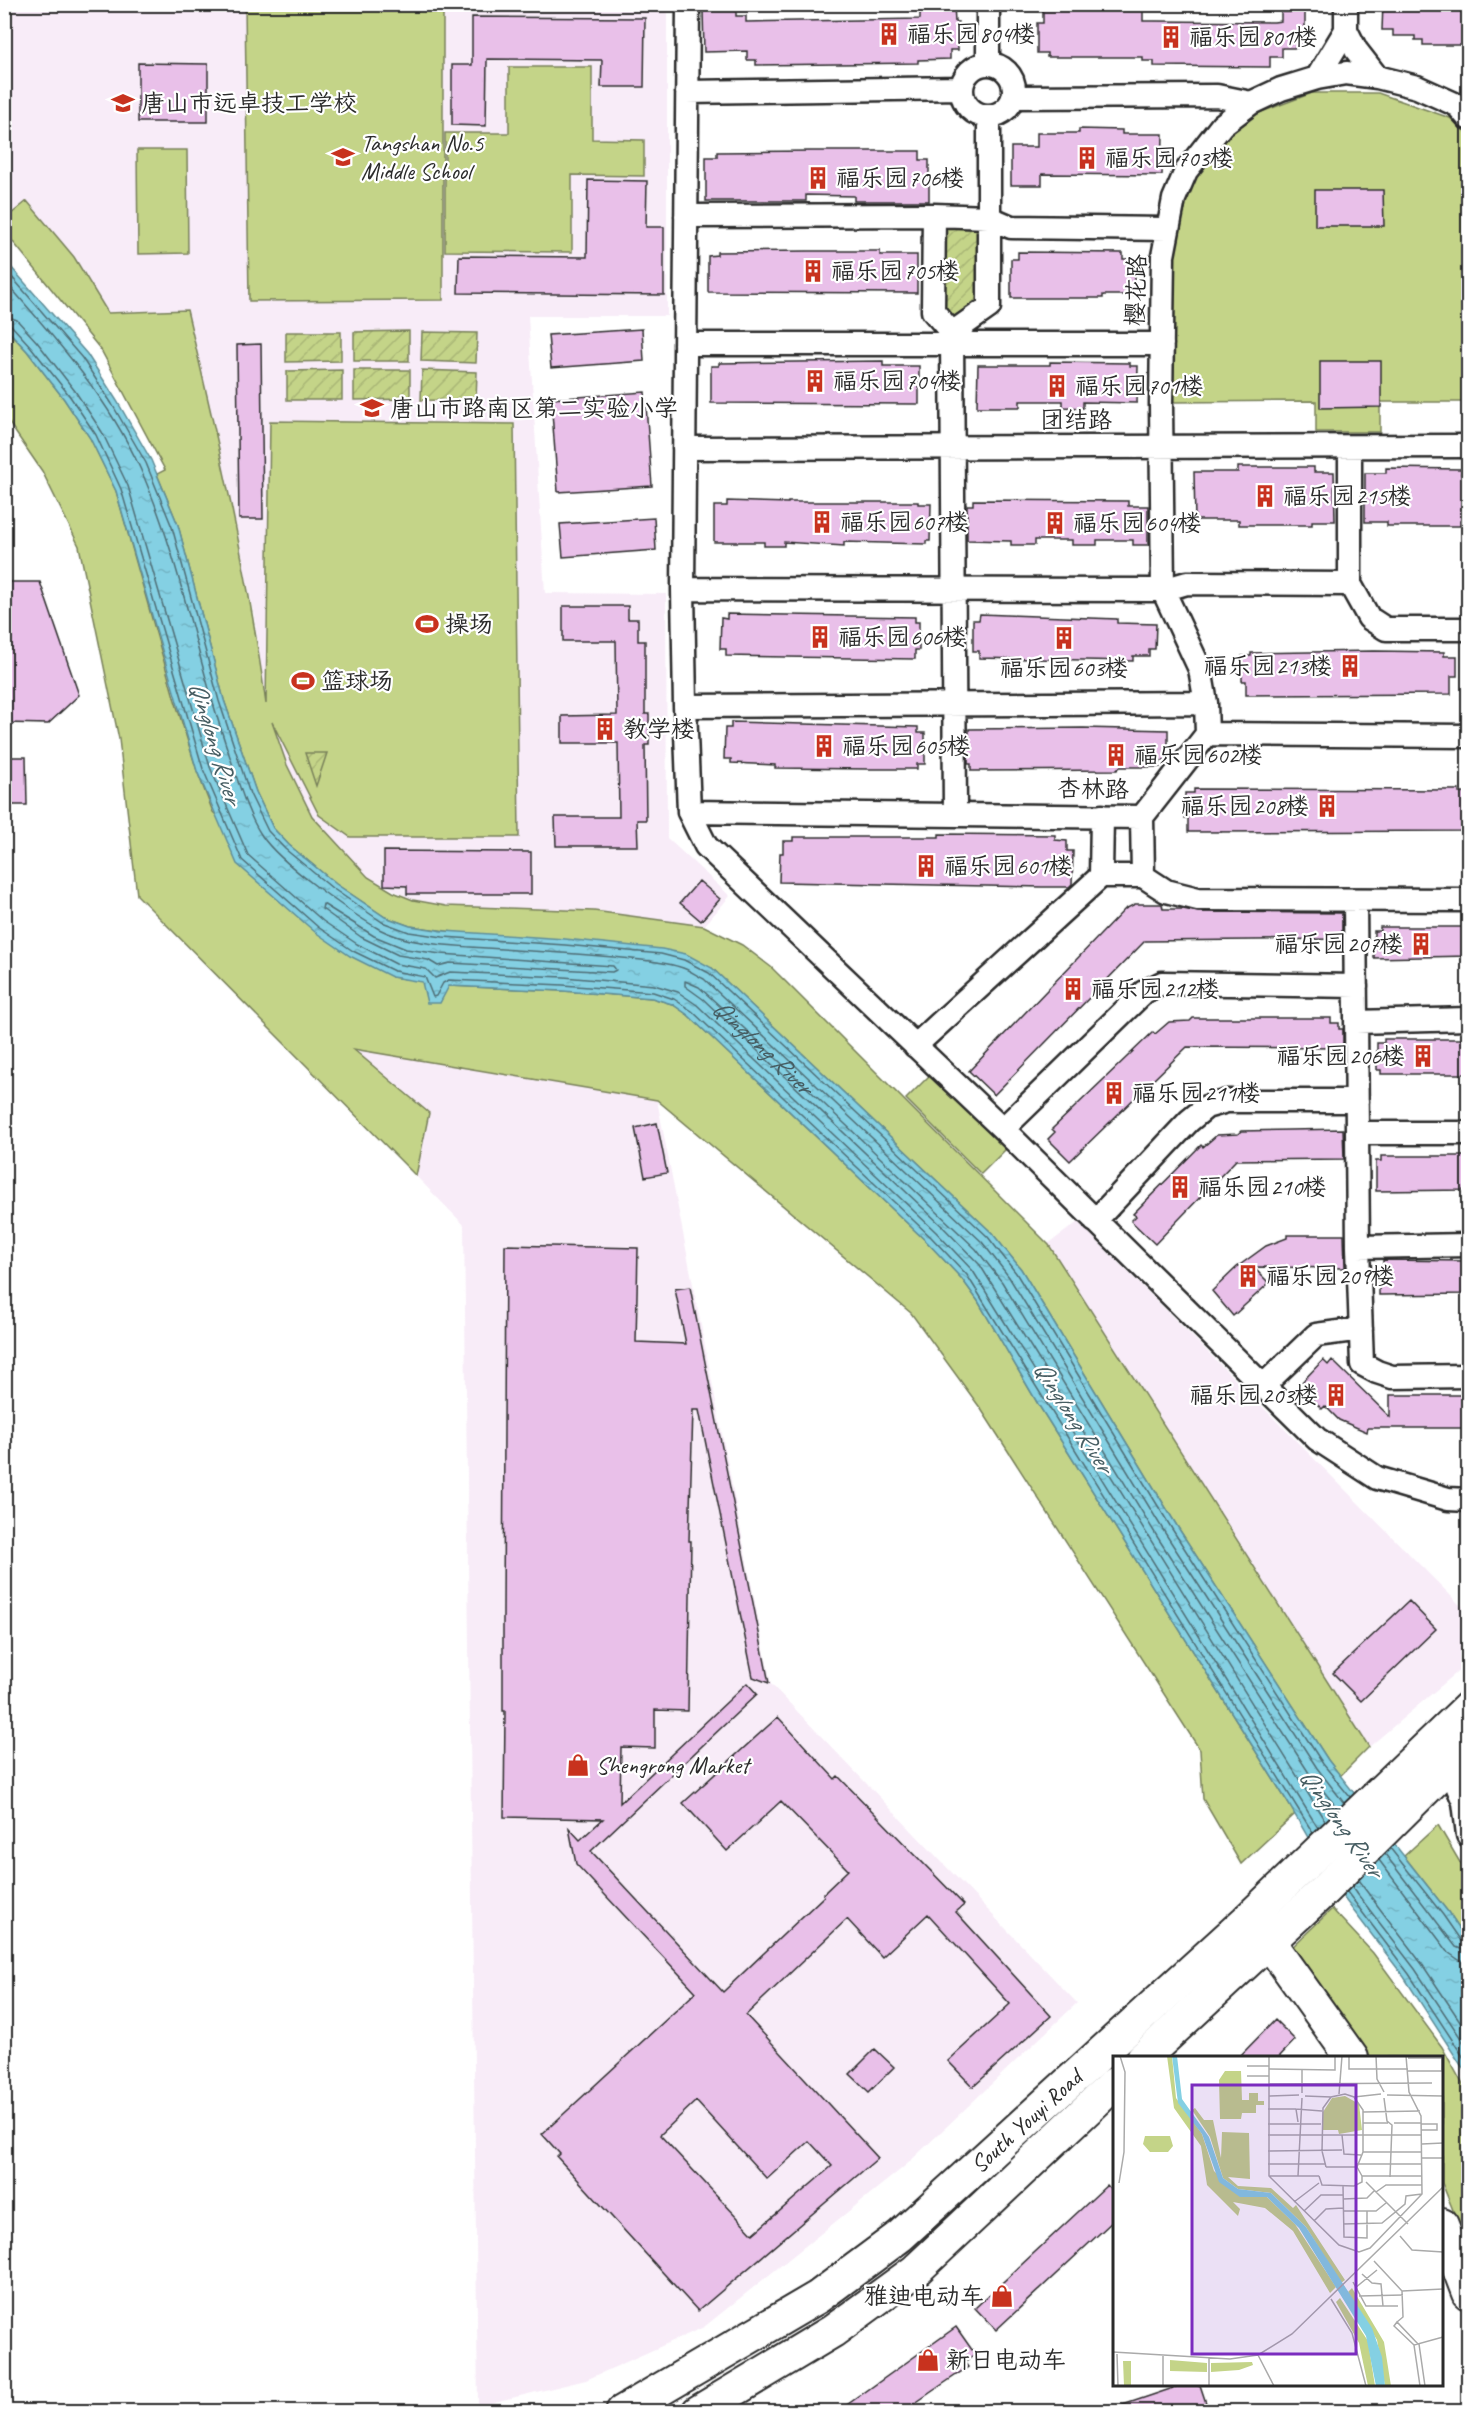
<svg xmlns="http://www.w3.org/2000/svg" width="1473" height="2416" viewBox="0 0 1473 2416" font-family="Caveat,'LXGW WenKai TC',sans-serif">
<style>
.built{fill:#f8ecf8}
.green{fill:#c4d488;stroke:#78805a;stroke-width:1.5}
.garden{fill:url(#garden-furrows);stroke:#78805a;stroke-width:1.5}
.water{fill:url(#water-ripples);stroke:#608e99;stroke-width:1.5}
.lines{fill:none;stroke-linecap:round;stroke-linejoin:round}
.shore{stroke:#4f6d75;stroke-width:1.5}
.building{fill:#e9c0e9;stroke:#2b2b2b;stroke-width:1.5;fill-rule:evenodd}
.street-casing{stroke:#2b2b2b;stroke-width:27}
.secondary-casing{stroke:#2b2b2b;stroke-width:36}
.street{stroke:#fff;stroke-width:22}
.secondary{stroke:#fff;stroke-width:32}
.labels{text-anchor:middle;stroke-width:4.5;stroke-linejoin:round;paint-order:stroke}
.poi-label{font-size:24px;fill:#2b2b2b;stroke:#fff;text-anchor:start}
.street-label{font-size:24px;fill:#2b2b2b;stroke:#fff}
.water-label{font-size:26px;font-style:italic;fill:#465d62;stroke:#fff}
.inset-road{fill:none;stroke:#aaa;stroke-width:1.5}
.view{fill:#7b2cbf;fill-opacity:0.15;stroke:#7b2cbf;stroke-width:3}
.inset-edge{fill:none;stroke:#2b2b2b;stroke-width:3}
</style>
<defs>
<pattern id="garden-furrows" width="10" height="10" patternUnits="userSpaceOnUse" patternTransform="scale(1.5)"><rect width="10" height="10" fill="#c4d488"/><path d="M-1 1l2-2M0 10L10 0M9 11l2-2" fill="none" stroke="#a9b676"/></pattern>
<pattern id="water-ripples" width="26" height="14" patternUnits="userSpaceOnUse" patternTransform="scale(1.5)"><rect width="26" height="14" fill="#84d0e3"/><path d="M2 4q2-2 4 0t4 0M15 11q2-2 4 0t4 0" fill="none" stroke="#72b3c3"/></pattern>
</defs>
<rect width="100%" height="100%" fill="#fff"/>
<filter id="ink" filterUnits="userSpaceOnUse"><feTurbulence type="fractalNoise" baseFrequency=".0167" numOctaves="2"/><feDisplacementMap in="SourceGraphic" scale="12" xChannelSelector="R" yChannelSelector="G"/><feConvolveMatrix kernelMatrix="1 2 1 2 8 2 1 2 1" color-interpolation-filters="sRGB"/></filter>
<g filter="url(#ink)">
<path class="built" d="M5,5H667V316H528L545,593L666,594L667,838L730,896L704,926L594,911L446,906L413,900L368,877L312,816L287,765L267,709L254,616L231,501L108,313L74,257L27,201L5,219Z
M352,1049L657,1100L771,1684L1077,2003L905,2166L704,2327L586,2380L478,2406L464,1225L416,1176L429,1113Z
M1078,1222L1462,1607L1468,1602V1663L1369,1747L1048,1244Z"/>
<path class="green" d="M245,5H443V300L249,301Z
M509,67H592V139L644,140V176L572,175V252L445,251V133H509Z
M1312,93H1378L1450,118L1468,134V402H1380V432H1316V401L1173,402V237L1182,208L1200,167L1225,136L1256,114Z
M137,150H187L188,253L138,254Z
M27,201L74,257L108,313L187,310C218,441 248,571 266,704L270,421L514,424L519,837H350L319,815L272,722L287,765L312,816L368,877L393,892L413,900L446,906L594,911L704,926L742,945L771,967L1049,1245L1369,1747L1340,1776L1328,1760L1177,1526L1021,1269L992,1233L712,968L410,926L385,917L336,884L289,845L273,828L256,792L224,700L178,525L157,474L165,470L101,350L5,232V219Z
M4,327L27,351L64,399L90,438L116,491L174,697L197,771L213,812L392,977L422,981L440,1002L448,986L563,991L652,998L672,1004L688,1015L927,1242L962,1279L978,1301L1038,1404L1295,1814L1241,1864L1203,1799L1200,1750L981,1409L911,1313L657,1100L353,1049L429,1113L416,1176L137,895L119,739L79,546L42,471L5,417Z
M931,1074L1006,1149L981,1174L906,1099Z
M1438,1825L1468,1876V1942L1448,1912L1404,1856Z
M1332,1909L1373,1953L1442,2047L1468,2094V2247L1442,2183V2058L1368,2057L1290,1949Z"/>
<path class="garden" d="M936,216L988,217L987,307L952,330L935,310Z
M409,331V361H354V332Z
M286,332H341V361L286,362Z
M422,332L477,333L476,363L421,361Z
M342,370V400H287V371Z
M354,370H410V399L354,400Z
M422,370L477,372L476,401L421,400Z
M305,753H327L316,786Z"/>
<path class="water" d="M4,259L87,354L117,401L151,460L178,525L224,700L256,792L273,828L289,845L336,884L385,917L410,926L444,931L565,939L662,949L686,954L712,968L992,1233L1021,1269L1177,1526L1328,1760L1448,1912L1468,1942V2076L1404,1977L1340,1893L1287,1801L1038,1404L978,1301L962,1279L927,1242L688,1015L672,1004L652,998L563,991L449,986L440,1003H427L422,982L392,977L350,956L315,932L237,864L197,771L116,491L90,438L64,399L27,351L5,327Z"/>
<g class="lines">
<g class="shore">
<path d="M4,268L82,358L112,404L146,463L172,527L219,701L250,794L268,831L285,849L332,888L382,922L409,932L443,937L565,945L661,954L684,960L709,973L988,1237L1016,1273L1172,1529L1323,1764L1350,1797"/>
<path d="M4,280C55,338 108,397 140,468C181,559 196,659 229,754C238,780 246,812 262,836C280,863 349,912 379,929C406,943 440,945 470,947C518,950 566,953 614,957C636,960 659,960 680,967C688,969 696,975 704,979L982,1242L1009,1277L1165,1533L1317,1768L1344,1803"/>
<path d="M4,315L17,320L37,342L75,391L102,432L128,486L210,767L248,855L323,921L357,944L396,964L426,969L435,978L450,972L564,977L654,985L678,992L697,1005L936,1232L973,1271L1318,1828"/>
<path d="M4,323L11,325L31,347L69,395L96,435L121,489L203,769L242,860L318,927L353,951L394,971L425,977L433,997L436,996L443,983L449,980L563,985L653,992L674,999L692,1011L931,1237L967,1275L1313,1833"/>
<path d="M323,904L374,936L406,949L441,954L613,966L616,970L612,972L450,963L438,966L428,960L398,955L361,937L322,909Z"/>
<path id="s1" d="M1325,1821L980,1265L942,1226L703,999L685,986V981L699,987L757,1040L976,1249L1002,1282L1158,1538L1309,1773L1338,1809"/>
<path d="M1390,1848L1443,1915L1461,1941L1468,1944"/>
<path d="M1385,1854L1456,1947L1468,1952"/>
<path d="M1379,1860L1449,1953L1459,1960L1468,1961"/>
<path d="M1358,1880L1422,1964L1468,2033"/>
<path d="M1352,1887L1415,1969L1468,2049"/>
<path d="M1347,1892L1409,1974L1468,2064"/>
</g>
</g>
<path class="building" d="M1383,4H1468V40H1463V45H1423V40H1415V36H1393V30H1382Z
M920,5H954L955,22H958V50H950V59L918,60V63L756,65V60H747V51L704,52L703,10H736V16H746V22L920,19Z
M1043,8H1143V21H1153L1274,22L1281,21V12H1305V45H1297V48H1282V57H1270V67L1154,66V61H1143V57H1047V53H1037V23H1043Z
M472,17L645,18L644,87H601L602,60L487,59L486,126L452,125V65H472Z
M138,63L208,64V122H138Z
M1079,129L1122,130V134H1163L1162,175L1042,174V185H1011V147H1037V133H1079Z
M812,151H920V160H929V201H854V196L806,195V201H706V157H717V152Z
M588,180L647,181L646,227H664V295L458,293L459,256L587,257Z
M1315,190H1383L1384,226H1315Z
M809,251H880V255H917V293L708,292V256L717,255V252Z
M1018,252L1123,253V259H1135V295H1103V298H1011V259H1018Z
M642,329L644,361L551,368L548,335Z
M261,344L263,519H239L237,345Z
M883,361V366H919V404L711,403V366H719V363Z
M1320,361H1381V407L1320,408Z
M1050,362L1130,363V366H1138L1137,403L1083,402V408L1063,407V401H1020V407H977L978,365H1050Z
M645,392L652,486L558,492L551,399Z
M1238,467H1314V472H1334L1335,521H1312V525H1239V520H1195L1194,472H1238Z
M1386,468L1462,469L1461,474H1468V521H1460V526H1387V522H1365V473H1386Z
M973,500L1128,501V506H1148V545H1133V540H1097V545H1072V540H1035V545H1011V541L967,540V505H973Z
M727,501L788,503V502H918V504H931L930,541H926V544L844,542V546L784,542V546H764V542H714V506H727Z
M654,518L656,550L563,557L560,524Z
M4,582H40L79,695L48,724L5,723Z
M563,606H628V619H638V641H645V714H649V745H645L646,820H637L638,846H556L555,817H619L618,743H562V716L617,715L616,641H563Z
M727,614L915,617V622H919V650H915V659L726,656V649H720L721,618L727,619Z
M980,614L1117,619V623L1156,624L1155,649H1149V656H1133V661L979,658V651H973V620H979Z
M1374,651L1444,652V656H1457V676H1451V694L1246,695V681H1242V656H1251V653Z
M731,722L918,727V733H925V764H917V769H869L775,768V765L731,763V759H724L725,728H731Z
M1083,728L1168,730V761H1160V767H1120L1117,770L971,771V764H968L969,729Z
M4,757H26L27,805H4Z
M1194,789L1459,790V793H1468V831L1188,832V818H1185V793H1194Z
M939,834L1055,835V840L1067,841V851H1073L1072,884L1069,887H1042L779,882L780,853H783V841H793V837H939Z
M384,851L531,852V894H407V886L384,885Z
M699,881L720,899L701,921L680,903Z
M1135,904H1162L1163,909H1183L1198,912L1342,913V939L1145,941L994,1095L969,1071L1125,909Z
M1380,927H1468V956L1374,958V931H1380Z
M1193,1018H1331V1023H1339V1029H1343V1048L1187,1047L1070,1161L1048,1139L1055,1132L1052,1129L1153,1032L1155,1034L1169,1022L1190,1021Z
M1384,1039H1468V1074H1381V1070H1377V1043H1384Z
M657,1123L667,1173L645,1177L635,1128Z
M1343,1129L1344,1159L1236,1160L1155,1244L1131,1221L1136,1216L1133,1214L1201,1145L1203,1147L1217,1135L1238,1134L1241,1131Z
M1381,1156H1468V1190L1376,1191V1161H1381Z
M1287,1235H1344L1345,1268L1253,1267L1269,1283L1233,1316L1212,1291L1237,1267L1266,1246L1287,1238Z
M505,1245L638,1248L636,1342L686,1344L675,1289L690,1287L769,1683L753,1677L699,1410H693L689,1541H691L688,1711L655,1710V1748L621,1747L620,1803L747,1683L757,1694L591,1851L723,1992L824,1896L823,1894L848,1870L781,1801L727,1851L683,1803L778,1717L835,1779L838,1776L964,1905L956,1912L1051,2016L973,2087L948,2061L1010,2004L928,1914L882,1957L847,1919L746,2015L878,2158L698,2311L557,2157L560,2154L542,2134L696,1992L576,1864L569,1828L580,1840L603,1819L504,1817L505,1711H503V1612ZM696,2101L767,2179L809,2141L832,2166L753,2234L660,2135Z
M1383,1260L1468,1261V1294L1379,1295V1266H1383Z
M1323,1360L1328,1365L1332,1360L1390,1417V1395H1462V1399H1468V1428H1368L1367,1432L1339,1420L1325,1406L1322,1409L1305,1392L1308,1388L1302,1382Z
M1409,1601L1436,1629L1361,1701L1333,1673Z
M1275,2020L1295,2040L1278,2058H1238Z
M875,2049L894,2067L869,2092L850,2074Z
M1107,2185L1114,2193V2220L996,2330L975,2308Z
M956,2327L975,2354L964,2362L968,2367L940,2386L902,2412H837Z
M1182,2385H1200L1209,2412H1112L1111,2409Z"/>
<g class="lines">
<g class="street-casing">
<path id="street" d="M688,4L683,589L685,706L689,812L706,846L1003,1129L1317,1439L1377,1478L1448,1499L1468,1500
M988,4V64
M1346,4V30L1356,50L1377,77
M962 90a26 26 0 1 1 52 0a26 26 0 1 1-52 0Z
M1317,78L1346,30
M687,92L962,88
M1013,97L1217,96L1251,103
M686,216L934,215
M952,333L933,311L934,215L988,217L1011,227L1167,229
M685,344H1162
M1350,447V584L1369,618L1386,629H1468
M684,448L1468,446
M683,589L1163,590L1187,583L1350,584
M685,706L1206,703
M1207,734L1206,703L1200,669L1163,590L1161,404L1163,256L1174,199L1186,171L1222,125L1251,103L1281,89L1317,78L1346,73L1377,77L1417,87L1457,105L1468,118
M1207,734L1468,736
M689,812L1142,817
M955,813L952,333L989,307V116
M1142,817L1143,876L1166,891L1198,899L1468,900
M1142,817L1207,734
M1101,876L1102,816
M1355,900L1358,1247L1362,1364L1377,1372L1392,1377L1468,1376
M1356,1022L1468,1019
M915,1046L1101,876H1143
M1003,1129L1144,992L1162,983L1356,986
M1357,1133H1468
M1095,1221L1189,1121L1206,1107L1227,1101H1357
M1358,1247L1468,1245
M1264,1385L1316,1335L1361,1329
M1449,1766L1464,1802L1468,1835"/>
</g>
<g class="secondary-casing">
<g id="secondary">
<path d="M1253,1928L1269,1942L1352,2058"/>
<path d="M1143,2058L1317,1897L1468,1747"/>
<path d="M1442,2225L1468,2293"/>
<path id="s2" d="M622,2412L818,2297L900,2236L1246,1921L1468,1708"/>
<path d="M698,2412L833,2331L915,2271L1114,2084"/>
</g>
</g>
<use href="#street" class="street"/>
<use href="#secondary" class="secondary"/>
</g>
</g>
<defs>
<g id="building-bare" transform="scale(1.8)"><path d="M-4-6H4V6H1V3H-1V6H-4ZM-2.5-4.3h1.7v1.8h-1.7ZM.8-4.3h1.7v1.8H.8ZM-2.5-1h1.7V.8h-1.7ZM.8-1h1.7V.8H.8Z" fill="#c8321e" stroke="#fff" stroke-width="2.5" paint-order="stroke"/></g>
<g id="school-bare" transform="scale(1.8)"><path d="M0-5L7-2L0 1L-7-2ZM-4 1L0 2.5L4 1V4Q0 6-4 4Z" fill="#c8321e" stroke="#fff" stroke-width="2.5" paint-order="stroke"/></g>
<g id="stadium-bare" transform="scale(1.8)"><path d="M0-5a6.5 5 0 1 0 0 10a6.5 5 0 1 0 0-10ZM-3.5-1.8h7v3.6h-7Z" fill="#c8321e" stroke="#fff" stroke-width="2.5" paint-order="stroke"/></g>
<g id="shop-bare" transform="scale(1.8)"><path d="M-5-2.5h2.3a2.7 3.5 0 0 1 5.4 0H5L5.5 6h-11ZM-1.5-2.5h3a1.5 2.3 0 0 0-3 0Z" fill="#c8321e" stroke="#fff" stroke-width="2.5" paint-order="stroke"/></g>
</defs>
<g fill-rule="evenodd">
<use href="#building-bare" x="889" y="34"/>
<use href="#building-bare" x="1171" y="37"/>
<use href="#school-bare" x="123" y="103"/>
<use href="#school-bare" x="343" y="157"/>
<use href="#building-bare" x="1087" y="158"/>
<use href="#building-bare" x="818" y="178"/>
<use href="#building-bare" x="813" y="271"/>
<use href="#building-bare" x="815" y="381"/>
<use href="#building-bare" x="1057" y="386"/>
<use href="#school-bare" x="372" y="408"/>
<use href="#building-bare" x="1265" y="496"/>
<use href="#building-bare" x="822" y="522"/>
<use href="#building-bare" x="1055" y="523"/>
<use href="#stadium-bare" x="427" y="624"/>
<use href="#building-bare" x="820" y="637"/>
<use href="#building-bare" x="1064" y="638"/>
<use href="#building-bare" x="1350" y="666"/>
<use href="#stadium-bare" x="303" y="681"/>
<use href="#building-bare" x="605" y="729"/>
<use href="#building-bare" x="824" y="746"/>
<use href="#building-bare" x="1116" y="755"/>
<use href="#building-bare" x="1327" y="806"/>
<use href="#building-bare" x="926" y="866"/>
<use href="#building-bare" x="1421" y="944"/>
<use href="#building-bare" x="1073" y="989"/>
<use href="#building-bare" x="1423" y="1056"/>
<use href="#building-bare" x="1114" y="1093"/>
<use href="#building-bare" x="1180" y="1187"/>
<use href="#building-bare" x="1248" y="1276"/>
<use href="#building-bare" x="1336" y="1395"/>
<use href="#shop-bare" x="578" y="1765"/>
<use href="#shop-bare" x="1002" y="2296"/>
<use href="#shop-bare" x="928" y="2360"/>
</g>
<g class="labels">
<g class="poi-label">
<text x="907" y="42">福乐园804楼</text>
<text x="1189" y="45">福乐园801楼</text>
<text x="141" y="111">唐山市远卓技工学校</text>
<text x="361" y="151">Tangshan No.5<tspan x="361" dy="28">Middle School</tspan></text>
<text x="1105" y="166">福乐园703楼</text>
<text x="836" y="186">福乐园706楼</text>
<text x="831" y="279">福乐园705楼</text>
<text x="833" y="389">福乐园704楼</text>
<text x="1075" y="394">福乐园701楼</text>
<text x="390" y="416">唐山市路南区第二实验小学</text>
<text x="1283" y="504">福乐园215楼</text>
<text x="840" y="530">福乐园607楼</text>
<text x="1073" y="531">福乐园604楼</text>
<text x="445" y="632">操场</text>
<text x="838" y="645">福乐园606楼</text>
<text x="1332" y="674" text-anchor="end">福乐园213楼</text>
<text x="1064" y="676" text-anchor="middle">福乐园603楼</text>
<text x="321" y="689">篮球场</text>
<text x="623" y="737">教学楼</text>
<text x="842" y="754">福乐园605楼</text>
<text x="1134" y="763">福乐园602楼</text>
<text x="1309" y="814" text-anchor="end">福乐园208楼</text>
<text x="944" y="874">福乐园601楼</text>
<text x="1403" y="952" text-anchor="end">福乐园207楼</text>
<text x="1091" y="997">福乐园212楼</text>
<text x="1405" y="1064" text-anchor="end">福乐园206楼</text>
<text x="1132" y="1101">福乐园211楼</text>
<text x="1198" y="1195">福乐园210楼</text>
<text x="1266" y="1284">福乐园209楼</text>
<text x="1318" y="1403" text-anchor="end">福乐园203楼</text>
<text x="596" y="1773">Shengrong Market</text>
<text x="984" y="2304" text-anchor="end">雅迪电动车</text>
<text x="946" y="2368">新日电动车</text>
</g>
<g class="street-label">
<text transform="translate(1136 290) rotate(-88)" y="8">樱花路</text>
<text x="1076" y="428">团结路</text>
<text transform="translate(1093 789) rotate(1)" y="8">杏林路</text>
<text dy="8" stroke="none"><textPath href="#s2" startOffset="500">South Youyi Road</textPath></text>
</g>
<g class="water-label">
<text transform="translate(216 742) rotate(73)" y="9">Qinglong River</text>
<text dy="9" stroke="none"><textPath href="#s1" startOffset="1168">Qinglong River</textPath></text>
<text transform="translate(1074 1416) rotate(58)" y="9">Qinglong River</text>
<text transform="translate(1342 1822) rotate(55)" y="9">Qinglong River</text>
</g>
</g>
<g transform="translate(1113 2056)">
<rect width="330" height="330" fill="#fff"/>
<path d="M54,0H59L63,42L89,78L101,115L128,141H154L182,168L223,231L217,237L180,175L152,152L120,146L127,153L125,160L94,129L88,90L61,52ZM112,15H128L129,44H136V37H145V45H151V49H143V57H129L128,63H107L106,24ZM232,40L246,48L249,74L226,78L225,74H210V56L219,42ZM82,52L91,64H100L108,102L109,76L136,77L137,123L115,121L125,130L158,132L180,152L183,149L232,224L228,227L193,171L158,137L125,133L110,122L97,81L79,54ZM239,232L271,286L278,330H272L264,284L235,236ZM227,242L255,285L262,330H255L246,287L223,246ZM10,305H18V330H11Z" fill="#c4d488"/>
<path d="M32,80H57L60,90L55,96H37L30,88ZM57,304L94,307V316L57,315ZM139,306L140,309L126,314L98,316V307Z" fill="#c4d488"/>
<path d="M59,0H64L69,43L96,81L110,122L125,133L158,137L193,171L259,272L269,301L272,330H263L253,280L186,172L154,141H127L106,126L89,78L65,47Z" fill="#84d0e3"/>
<path class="inset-road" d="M156,0V120L226,189L246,196L257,192L309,138L308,60L296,36L293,0M236,0V13H295M263,0L264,23L271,36M295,2H329M134,10H156M156,13L222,14V0M189,13V37M295,15H329V0M134,20H156M156,28L319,27M226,38L229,0M274,39L330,40M156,40L186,39M192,40L218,41M241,41L268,38M271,42L274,65L279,69L277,121M155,53H183M250,56L307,55M185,66L183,53L209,55M250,67H275M281,67H308M155,68H208M308,68H324V74H308M155,79H309M229,79L231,98L248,99M309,88L330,87M155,95L229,94M250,96H309M309,102H330M155,108H213M244,108H309M213,111L209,95L210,52L218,41L232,38L241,41L250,54V96L244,111L249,120M213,111H244M156,120H206M185,120L189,42M206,120L209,129L241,130L249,126V120M249,120H309M253,126L295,168M6,127L11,96L12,16L7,0M230,130L231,181L254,182V155M263,136L273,129H309M230,143L254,142L261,135M181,146L206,127M191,155L208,139H230M230,155H263L273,147M201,165L213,153L230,152M230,168L269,167L292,148L293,140L309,138M287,180L299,194L330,196M261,205L289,235L290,261L284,266M249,218L259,227L268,228L270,250M240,226L253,250H285M242,232L264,214M289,235L330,233M246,240L290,239M218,243L239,277L253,330M306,288L312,330M301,289L281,270L284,266L305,288M0,296L117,303L145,299L179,278L330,131M4,298L5,330M145,299L161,330M50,300V330M96,302V330M151,330H181M307,330L301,289L330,281"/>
<path class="view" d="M79,29H243V298H79Z"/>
<rect width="330" height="330" class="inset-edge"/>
</g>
<rect width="1473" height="2416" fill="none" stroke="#fff" stroke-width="24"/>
<rect x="12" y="12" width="1449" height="2392" fill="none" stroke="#2b2b2b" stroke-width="2" filter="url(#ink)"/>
</svg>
